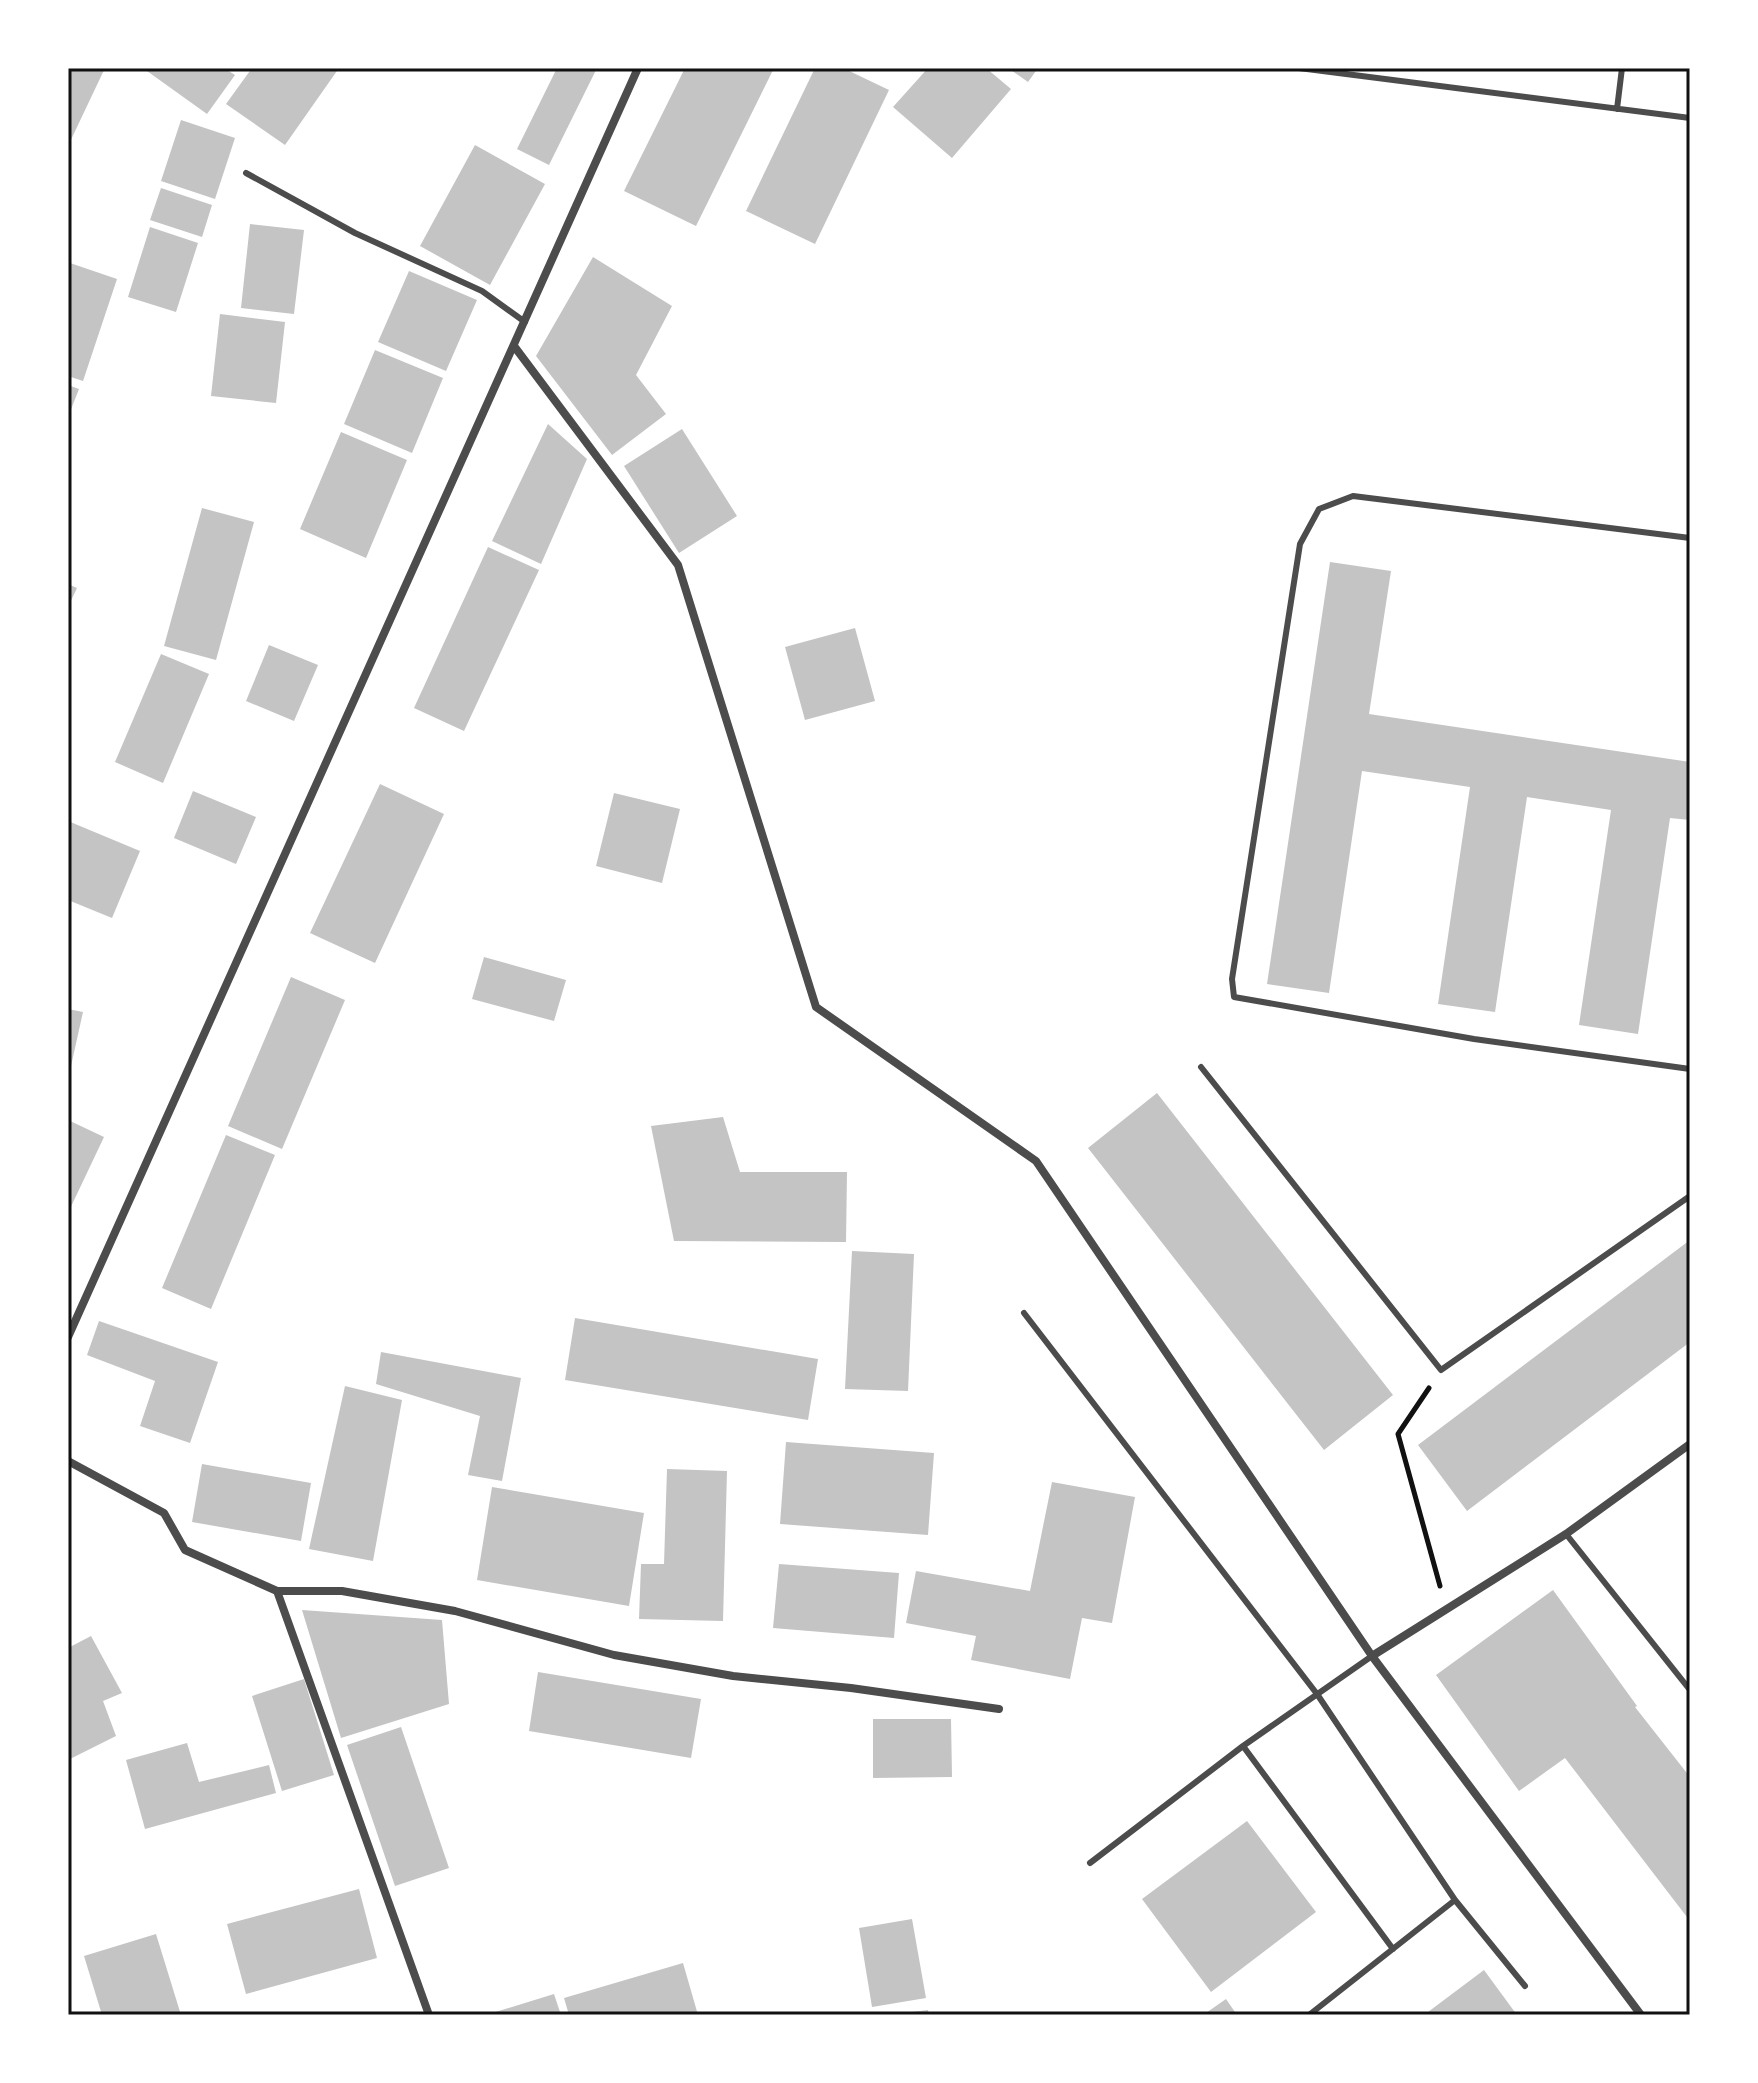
<svg xmlns="http://www.w3.org/2000/svg" width="1758" height="2083" viewBox="0 0 1758 2083" font-family="'Exo 2',sans-serif">
<style>
.building{fill:#c4c4c4}
.lines{fill:none;stroke-linecap:round;stroke-linejoin:round}
.path{stroke:#111;stroke-width:5}
.service{stroke:#4c4c4c;stroke-width:6}
.minor{stroke:#4c4c4c;stroke-width:8}
.neatline{fill:none;stroke:#111;stroke-width:3}
</style>
<rect width="100%" height="100%" fill="#fff"/>
<path class="building" d="M68,68H105L68,146Z
M148,68H224L235,75L207,114L147,71Z
M252,68H339L285,145L226,104Z
M557,68H597L549,165L517,149Z
M685,68H774L696,226L624,191Z
M815,68H843L889,90L815,244L746,211Z
M928,68H986L1011,89L952,158L893,107Z
M1008,68H1038L1028,82Z
M181,120L235,138L215,199L161,181Z
M475,145L545,184L490,285L420,246Z
M161,188L212,205L202,237L150,220Z
M250,224L304,230L294,314L241,308Z
M150,227L198,243L176,312L128,297Z
M593,257L672,306L636,375L666,414L612,455L536,356Z
M70,263L117,279L83,381L68,376Z
M409,271L477,300L446,371L378,342Z
M220,314L285,322L276,403L211,396Z
M375,350L443,378L412,453L344,424Z
M68,385L79,389L68,417Z
M548,424L587,459L541,564L492,541Z
M682,429L737,516L679,553L624,466Z
M341,432L407,460L366,558L300,529Z
M202,508L254,522L216,660L164,646Z
M488,547L539,570L464,731L414,708Z
M1330,562L1391,571L1369,714L1690,762V820L1670,818L1638,1034L1579,1025L1611,810L1527,797L1495,1012L1438,1004L1470,787L1362,771L1329,993L1267,984Z
M68,584L77,588L68,607Z
M855,628L875,701L805,720L785,647Z
M269,645L318,665L294,721L246,701Z
M161,654L209,674L163,783L115,762Z
M380,784L444,814L375,963L310,933Z
M193,791L256,817L236,864L174,838Z
M614,793L680,809L662,883L596,866Z
M68,821L140,851L112,918L68,900Z
M484,957L566,980L554,1021L472,999Z
M291,977L345,1000L282,1149L228,1126Z
M68,1009L83,1012L69,1075H68Z
M1157,1093L1393,1395L1324,1450L1088,1148Z
M723,1117L740,1172H847L846,1242L674,1241L651,1126Z
M68,1120L104,1137L68,1213Z
M226,1135L275,1155L211,1309L162,1288Z
M1690,1240V1342L1467,1511L1418,1445Z
M852,1251L914,1254L908,1391L845,1389Z
M575,1318L818,1359L808,1420L565,1380Z
M99,1321L218,1362L190,1443L140,1426L155,1381L87,1355Z
M381,1352L521,1378L502,1481L468,1475L480,1416L376,1384Z
M345,1386L402,1400L373,1561L309,1549Z
M786,1442L934,1453L928,1535L780,1524Z
M202,1464L311,1483L301,1541L192,1522Z
M667,1469L727,1471L723,1621L639,1619L641,1564H664Z
M1052,1482L1135,1497L1112,1623L1082,1618L1070,1679L971,1660L976,1636L906,1623L916,1571L1030,1591Z
M492,1487L644,1513L629,1606L477,1580Z
M779,1564L899,1573L894,1638L773,1628Z
M1553,1590L1637,1706L1635,1707L1690,1777V1921L1565,1758L1519,1791L1436,1675Z
M302,1610L442,1620L449,1704L341,1738Z
M91,1636L122,1693L103,1701L116,1736L68,1760V1648Z
M538,1672L701,1699L691,1758L529,1731Z
M304,1679L334,1775L282,1791L252,1696Z
M873,1719H951L952,1777L873,1778Z
M401,1727L449,1868L395,1886L347,1745Z
M187,1743L199,1782L269,1765L276,1793L145,1829L126,1760Z
M1247,1821L1316,1912L1211,1992L1142,1899Z
M359,1889L377,1958L246,1994L227,1924Z
M912,1919L926,1998L872,2007L859,1928Z
M156,1934L181,2015H102L84,1956Z
M683,1963L698,2015H569L564,1998Z
M1484,1970L1517,2015H1424Z
M554,1994L561,2015H489V2014Z
M1226,1999L1237,2015H1203Z
M928,2010L929,2015H905L904,2013Z"/>
<g class="lines">
<path class="path" d="M1429,1388L1398,1434L1440,1586"/>
<path class="service" d="M1299,68L1690,118
M1617,109L1622,68
M246,173L355,233L482,291L525,322
M1690,538L1353,496L1319,509L1300,544L1232,979L1234,997L1474,1039L1690,1069
M1201,1067L1441,1370L1690,1196
M1024,1313L1317,1694L1455,1900
M1566,1534L1690,1690
M1243,1746L1393,1949
M1090,1863L1243,1746L1372,1656
M1309,2015L1455,1900L1525,1986"/>
<path class="minor" d="M514,346L678,565L816,1007L1036,1161L1372,1656L1641,2015
M68,1337L638,68
M68,1461L164,1513L185,1550L277,1591H342L455,1611L614,1655L733,1676L851,1688L999,1709
M277,1591L429,2015
M1372,1656L1566,1534L1690,1444"/>
</g>
<rect width="1758" height="2083" fill="none" stroke="#ffffff" stroke-width="140"/>
<rect x="70" y="70" width="1618" height="1943" class="neatline"/>
</svg>
